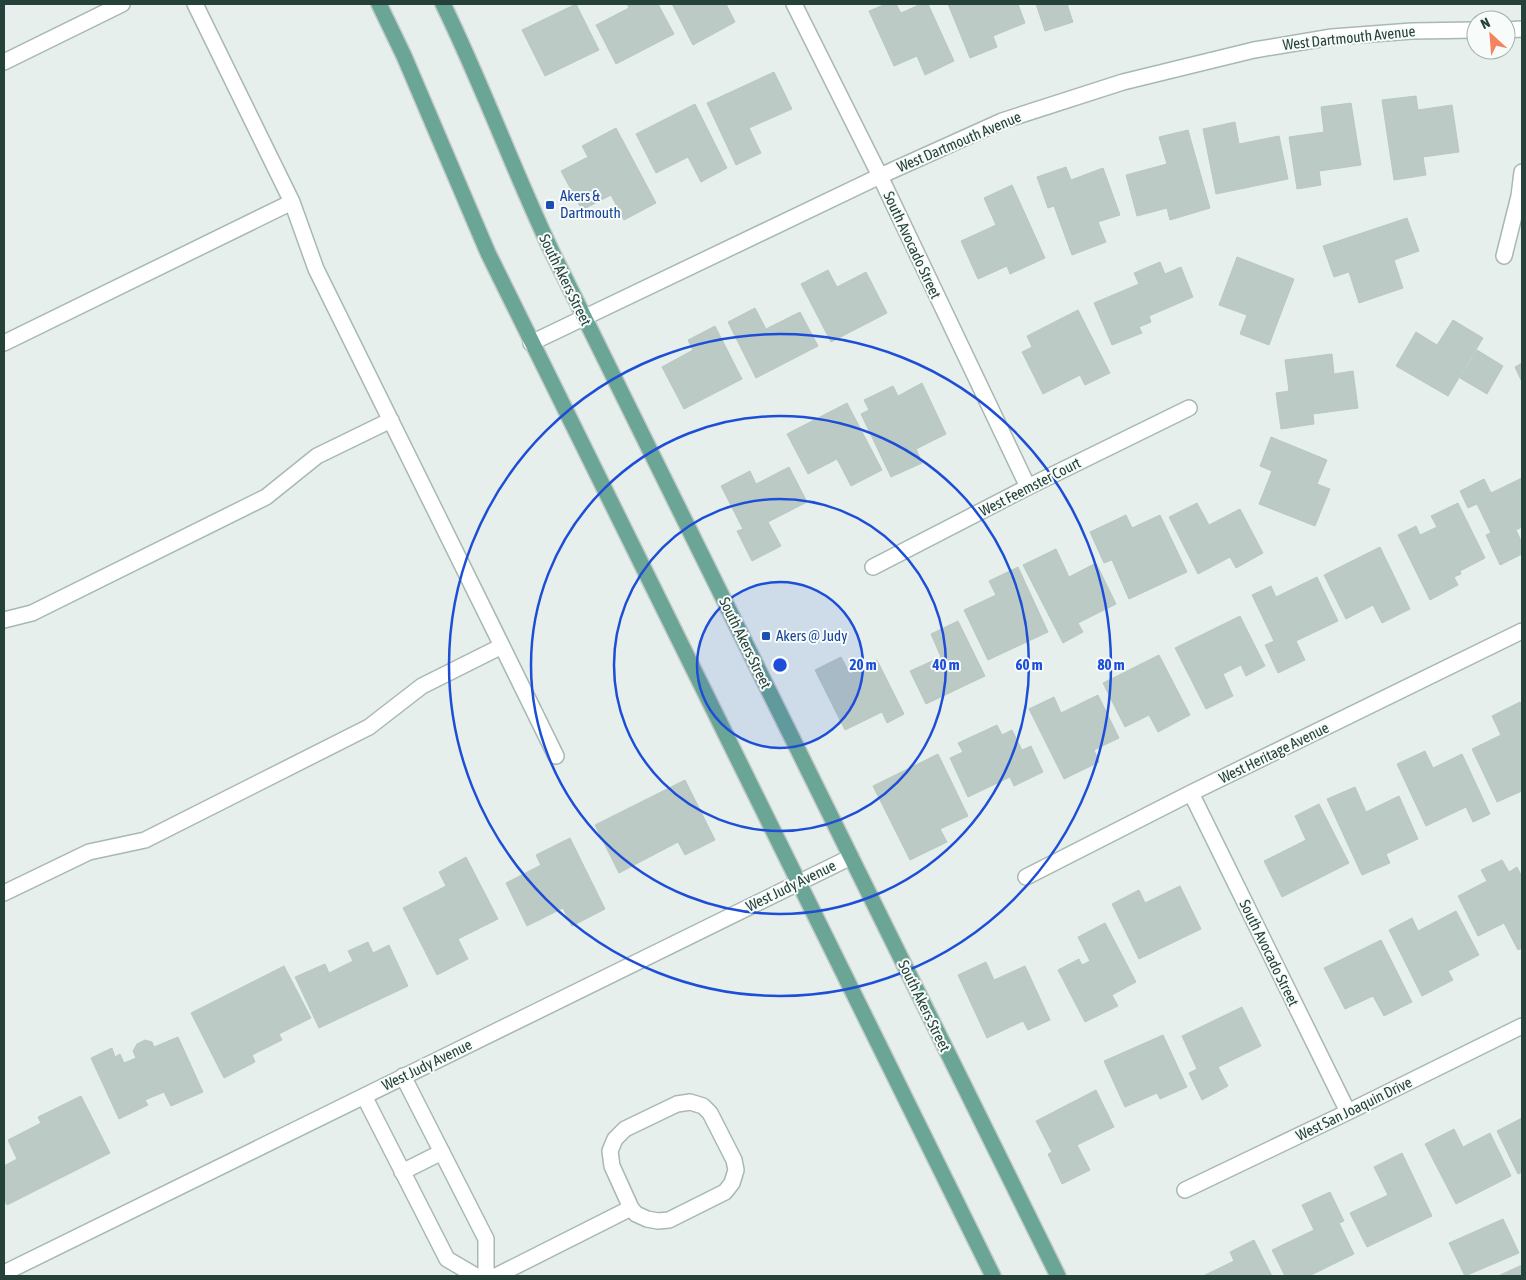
<svg xmlns="http://www.w3.org/2000/svg" width="1526" height="1280" viewBox="0 0 1526 1280" font-family="'Asap Condensed',sans-serif">
<style>
.building{fill:#bbcac4;stroke:#b8c9c2}
.lines{fill:none;stroke-linecap:round;stroke-linejoin:round}
.minor-casing{stroke:#a8b8b2;stroke-width:18}
.major-casing{stroke:#c2cac8;stroke-width:18}
.minor{stroke:#fff;stroke-width:15}
.major{stroke:#6aa596;stroke-width:15}
.ring{fill:none;stroke:#1d4ed8;stroke-width:2.5}
.transit-dot{fill:#1a4fb4;stroke:#f7fbf9;stroke-width:2}
.labels{text-anchor:middle;stroke-width:4;stroke-linejoin:round;paint-order:stroke}
.street-label{font-size:15px;fill:#24423a;stroke:#f7fbf9}
.transit-label{font-size:15px;fill:#164399;stroke:#f7fbf9;text-anchor:start}
.centre{fill:#1d4ed8;stroke:#f7fbf9;stroke-width:2.5}
.ring-label{font-size:15px;text-anchor:middle;font-weight:bold;fill:#1d4ed8;stroke:#f7fbf9;stroke-width:4;stroke-linejoin:round;paint-order:stroke}
</style>
<rect width="100%" height="100%" fill="#e6efeb"/>
<path class="building" d="M576,4L599,50L545,76L522,30Z
M627,4H658L674,34L616,64L596,25L629,8Z
M672,4H728H726L735,22L693,45Z
M886,4H896L901,13L921,4H928L954,61L925,75L917,56L894,66L869,11Z
M948,4H1018L1025,23L993,36L997,47L970,58Z
M1036,4H1067L1073,22L1045,31Z
M774,72L792,109L749,128L761,153L736,165L707,103Z
M1416,96L1418,110L1452,105L1459,152L1423,157L1426,175L1394,180L1382,100Z
M1351,103L1361,165L1319,171L1321,185L1297,189L1289,137L1324,132L1321,107Z
M695,104L727,168L701,182L688,157L656,173L636,134Z
M1235,122L1239,144L1279,136L1288,179L1216,194L1203,129Z
M616,128L656,203L624,220L611,195L582,210L561,171L588,157L582,146Z
M1188,130L1210,208L1170,220L1167,208L1137,216L1126,175L1167,164L1159,137Z
M1066,167L1071,180L1103,168L1120,215L1098,222L1106,242L1072,255L1054,206L1048,208L1037,177Z
M1012,185L1045,258L1010,274L1007,266L978,279L961,241L996,225L984,198Z
M1407,218L1419,251L1394,260L1403,288L1359,303L1349,272L1334,277L1323,246Z
M1237,257L1294,279L1269,345L1240,334L1247,315L1219,305Z
M1160,262L1165,274L1181,267L1193,297L1149,316L1151,322L1139,327L1142,333L1112,345L1094,303L1139,284L1134,273Z
M828,270L837,287L866,272L887,313L831,342L801,284Z
M755,308L766,329L800,312L818,346L756,378L728,322Z
M1078,310L1110,373L1085,385L1080,375L1043,394L1022,352L1032,347L1027,336Z
M1453,320L1483,338L1448,396L1396,366L1416,332L1437,345Z
M715,326L742,379L684,409L662,367L693,350L688,340Z
M1477,350L1503,366L1487,394L1460,378Z
M1332,354L1334,374L1353,371L1358,408L1313,414L1314,424L1281,429L1276,393L1289,391L1285,360Z
M1522,363V382L1515,367Z
M922,383L946,434L916,449L922,463L891,477L861,414L869,410L864,400L893,386L898,396Z
M847,403L882,470L851,486L837,459L808,474L787,434Z
M1271,437L1327,460L1317,484L1330,489L1315,526L1259,504L1272,471L1260,466Z
M789,467L807,502L768,522L781,546L752,561L737,531L743,529L721,486L750,471L756,484Z
M1522,478V527L1516,530L1522,543V554L1500,565L1486,535L1491,533L1477,504L1468,508L1460,491L1484,479L1491,493Z
M1197,503L1209,525L1240,509L1263,553L1236,568L1230,557L1198,574L1169,517Z
M1458,503L1485,558L1460,571L1461,574L1454,577L1458,585L1430,600L1398,535L1416,526L1420,535L1437,527L1431,516Z
M1126,515L1132,528L1160,515L1187,572L1129,599L1112,560L1104,563L1090,532Z
M1380,547L1410,609L1382,623L1373,605L1346,619L1324,575Z
M1056,549L1069,577L1096,563L1116,604L1078,623L1083,632L1063,643L1023,565Z
M1018,567L1048,632L988,660L964,610L996,595L989,581Z
M1317,577L1338,621L1296,641L1305,660L1278,673L1265,645L1274,641L1252,595L1271,586L1276,597Z
M1240,616L1265,666L1246,676L1241,665L1223,674L1233,696L1206,709L1175,648Z
M958,621L985,676L926,704L910,671L941,657L931,634Z
M1159,655L1190,715L1158,732L1149,715L1125,727L1103,683Z
M841,657L850,674L877,660L904,714L887,723L882,712L845,730L815,670Z
M1098,695L1119,738L1094,750L1099,762L1064,779L1029,709L1054,697L1061,713Z
M1520,702L1522,707V791L1497,802L1472,749L1501,735L1492,716Z
M997,725L1002,735L1012,730L1022,750L1031,746L1043,772L1014,786L1010,777L968,797L950,758L963,752L958,743Z
M1425,751L1433,768L1462,754L1490,814L1473,822L1466,807L1426,826L1397,764Z
M938,754L968,816L940,829L947,842L910,860L873,786Z
M685,780L715,840L685,855L678,842L619,873L595,825Z
M1355,787L1366,812L1399,796L1418,839L1386,854L1390,863L1362,875L1327,799Z
M1319,804L1349,863L1282,897L1264,861L1306,840L1295,816Z
M570,838L605,909L572,926L563,908L527,926L506,883L541,865L536,855Z
M466,857L498,919L458,939L468,959L437,975L403,908L446,886L439,872Z
M1502,860L1509,872L1517,867L1522,877V948L1518,950L1504,923L1478,936L1458,896L1487,881L1481,870Z
M1180,886L1201,929L1139,959L1112,904L1139,890L1145,903Z
M1456,911L1479,955L1448,971L1453,980L1422,996L1389,930L1412,918L1418,931Z
M1105,923L1136,982L1112,995L1118,1006L1085,1022L1058,970L1079,959L1082,965L1090,961L1078,937Z
M1381,940L1412,1002L1384,1016L1373,996L1345,1009L1324,968Z
M368,942L373,953L389,945L408,986L319,1028L295,977L325,964L329,973L353,961L348,951Z
M986,962L994,980L1025,966L1050,1020L1028,1030L1023,1021L987,1038L958,975Z
M284,966L311,1018L279,1034L282,1040L252,1055L255,1062L224,1078L191,1013Z
M1242,1007L1261,1046L1218,1067L1228,1086L1202,1100L1189,1073L1197,1069L1182,1036Z
M1163,1035L1187,1087L1160,1099L1157,1093L1125,1107L1104,1061Z
M178,1037L203,1092L171,1106L164,1092L145,1100L148,1105L119,1119L91,1058L112,1048L115,1057L120,1054L124,1063L136,1058L133,1051L137,1044L145,1040L152,1042L154,1047Z
M1096,1090L1114,1127L1077,1145L1090,1170L1062,1184L1048,1154L1052,1152L1036,1121Z
M81,1096L110,1153L7,1205L4,1198V1166L17,1159L8,1140L41,1123L38,1117Z
M1522,1118V1172L1518,1174L1497,1131Z
M1454,1129L1463,1147L1490,1133L1511,1176L1456,1204L1425,1144Z
M1402,1153L1432,1216L1367,1247L1350,1213L1388,1195L1374,1167Z
M1330,1192L1344,1221L1339,1223L1354,1254L1309,1276H1285L1272,1250L1314,1230L1302,1205Z
M1503,1219L1519,1253L1465,1276L1449,1243Z
M1254,1240L1272,1276H1203L1234,1261L1230,1252Z
M1522,1265V1276H1498Z"/>
<g class="lines">
<g class="minor-casing">
<path id="minor" d="M794,4L880,176L1028,487
M1506,30L1522,29
M4,62L122,4
M1504,256L1519,196L1522,172
M4,343L292,202
M531,343L880,176L1002,121L1123,82L1254,50L1332,37L1412,31L1476,30
M873,567L1028,487L1189,408
M4,620L32,613L266,497L317,456L391,420
M502,646L556,756
M1191,793L1348,1112
M1026,877L1191,793L1522,631
M4,893L89,852L145,840L369,727L422,686L502,646L316,269L292,202L195,4
M403,1076L486,1239V1276
M364,1096L447,1259L476,1276
M690,1102L703,1106L710,1113L734,1160L736,1170L732,1183L725,1192L669,1220L658,1221L647,1219L636,1214L631,1208L612,1166L610,1151L615,1139L625,1129L677,1104Z
M402,1172L442,1152
M1185,1190L1348,1112L1522,1026
M4,1273L851,857
M496,1276L631,1208"/>
</g>
<g class="major-casing">
<path id="major" d="M379,4L404,56L488,253L993,1276
M443,4C483,86 514,172 553,254L1058,1276"/>
</g>
<use href="#minor" class="minor"/>
<use href="#major" class="major"/>
</g>
<circle cx="780" cy="665" r="83" fill="#1d4ed8" fill-opacity=".12"/>
<g class="ring">
<circle cx="780" cy="665" r="83"/>
<circle cx="780" cy="665" r="166"/>
<circle cx="780" cy="665" r="249"/>
<circle cx="780" cy="665" r="331"/>
</g>
<g class="transit-dot">
<rect x="545" y="200" width="10" height="10" rx="2.5"/>
<rect x="761" y="631" width="10" height="10" rx="2.5"/>
</g>
<g class="labels">
<g class="street-label">
<text transform="translate(1349 38) rotate(-6)" y="5">West Dartmouth Avenue</text>
<text transform="translate(959 142) rotate(-23)" y="5">West Dartmouth Avenue</text>
<text transform="translate(912 245) rotate(65)" y="5">South Avocado Street</text>
<text transform="translate(565 280) rotate(64)" y="5">South Akers Street</text>
<text transform="translate(1030 487) rotate(-27)" y="5">West Feemster Court</text>
<text transform="translate(745 643) rotate(64)" y="5">South Akers Street</text>
<text transform="translate(1274 753) rotate(-26)" y="5">West Heritage Avenue</text>
<text transform="translate(791 886) rotate(-26)" y="5">West Judy Avenue</text>
<text transform="translate(1269 953) rotate(64)" y="5">South Avocado Street</text>
<text transform="translate(924 1006) rotate(64)" y="5">South Akers Street</text>
<text transform="translate(427 1065) rotate(-26)" y="5">West Judy Avenue</text>
<text transform="translate(1354 1109) rotate(-26)" y="5">West San Joaquin Drive</text>
</g>
<g class="transit-label">
<text x="560" y="201">Akers &amp;<tspan x="560" dy="17">Dartmouth</tspan></text>
<text x="776" y="641">Akers @ Judy</text>
</g>
</g>
<circle cx="780" cy="665" r="8" class="centre"/>
<g class="ring-label">
<text x="863" y="670">20 m</text>
<text x="946" y="670">40 m</text>
<text x="1029" y="670">60 m</text>
<text x="1111" y="670">80 m</text>
</g>
<rect width="1526" height="1280" fill="none" stroke="#24423a" stroke-width="10"/>
<g transform="translate(1491 35) rotate(334)"><circle r="24" fill="#f7fbf9" stroke="#a3b1ad"/>
<path d="M0-4L9 19L0 12L-9 19Z" fill="#f4845f"/>
<text y="-8" font-size="14" font-weight="bold" text-anchor="middle" fill="#24423a">N</text>
</g>
</svg>
